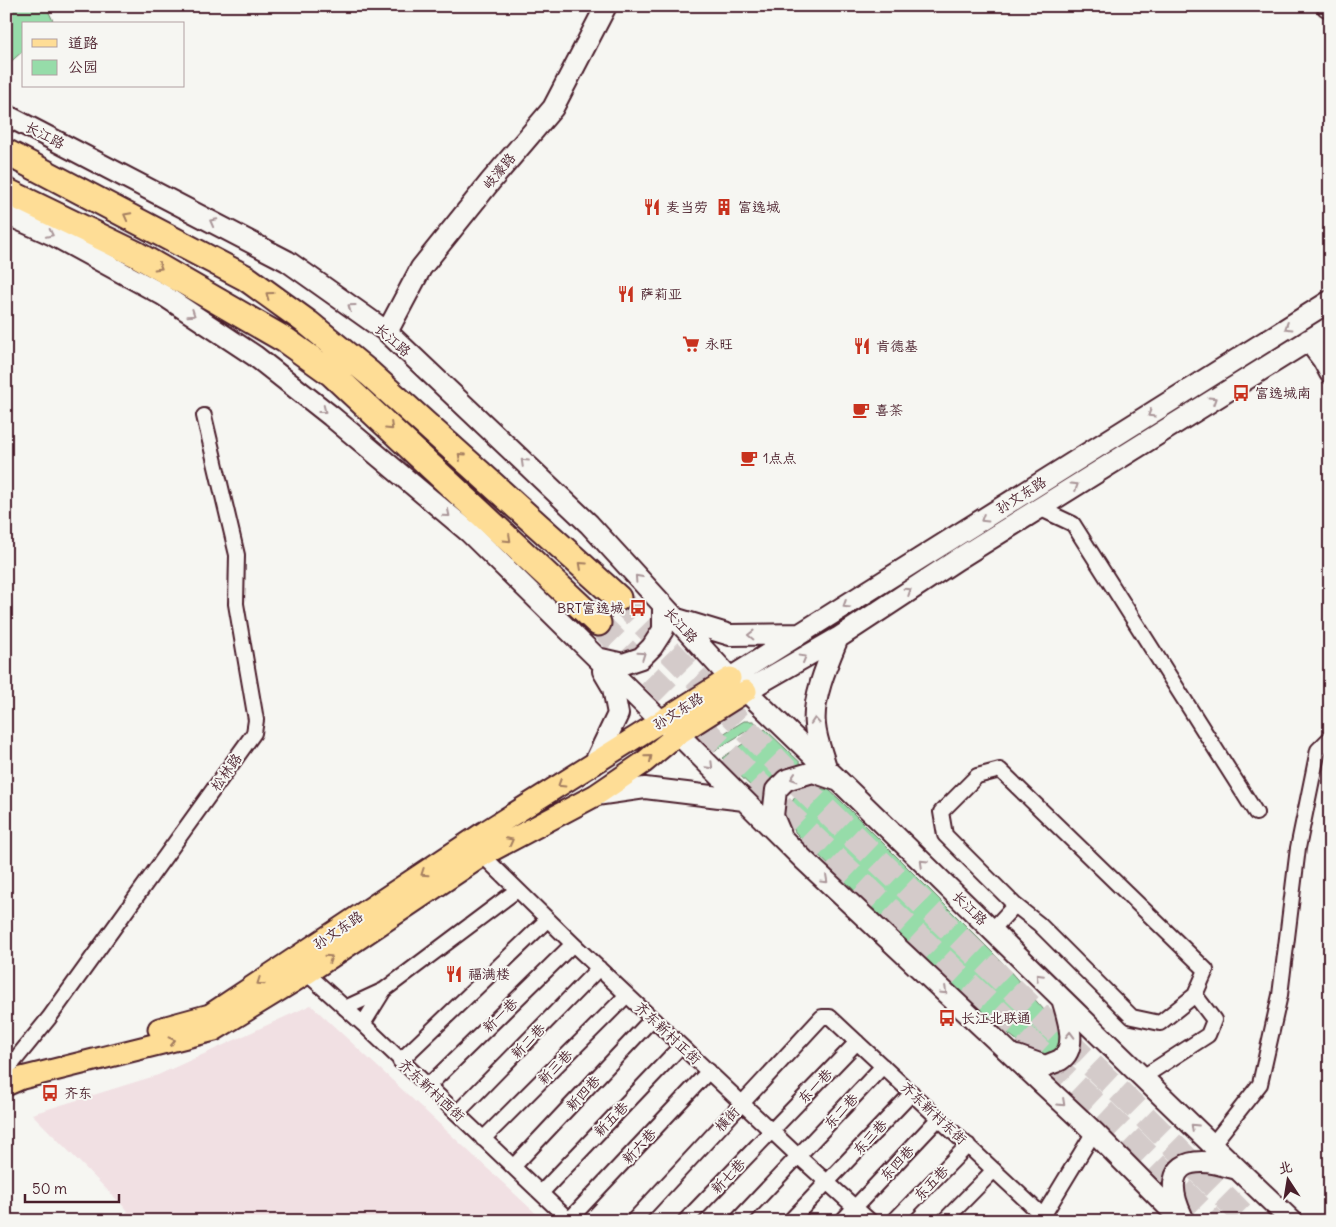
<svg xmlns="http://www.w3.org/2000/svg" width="1336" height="1227" viewBox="0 0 1336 1227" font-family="Delius,'LXGW WenKai TC',sans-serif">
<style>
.built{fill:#f1e0e3}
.green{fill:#96dca9;stroke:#707e6a}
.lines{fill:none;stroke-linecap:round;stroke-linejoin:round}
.highway-tunnel{stroke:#d4cbca;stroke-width:25;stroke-dasharray:25 12;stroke-linecap:butt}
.street-casing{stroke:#4a1f2b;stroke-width:18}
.secondary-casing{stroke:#4a1f2b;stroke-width:24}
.primary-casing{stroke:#4a1f2b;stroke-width:25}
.highway-casing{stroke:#4a1f2b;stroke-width:29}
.street{stroke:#f6f6f2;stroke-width:14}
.secondary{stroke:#f6f6f2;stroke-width:20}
.primary{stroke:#fedd96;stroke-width:21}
.highway{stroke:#fedd96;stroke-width:25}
.oneway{stroke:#a47e60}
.oneway2{stroke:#a99598}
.labels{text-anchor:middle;stroke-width:4;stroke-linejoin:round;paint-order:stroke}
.street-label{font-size:14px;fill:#4a1f2b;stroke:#f6f6f2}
.poi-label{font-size:14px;fill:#4a1f2b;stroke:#f6f6f2;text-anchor:start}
</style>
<rect width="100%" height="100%" fill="#f6f6f2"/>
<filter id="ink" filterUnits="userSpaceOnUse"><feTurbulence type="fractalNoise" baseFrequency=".02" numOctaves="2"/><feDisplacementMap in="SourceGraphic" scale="10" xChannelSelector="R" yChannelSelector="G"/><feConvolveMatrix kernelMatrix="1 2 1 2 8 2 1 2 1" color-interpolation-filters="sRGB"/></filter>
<g filter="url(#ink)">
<path class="built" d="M311,1005L544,1221H117L128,1211L32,1114L158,1075Z"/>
<path class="green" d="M6,6H46L54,23L24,24V50L6,66Z
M744,721H753L758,724L714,751V742L718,737Z
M765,729L807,769L768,803L722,758Z
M820,788L829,790L839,799L1000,960L1060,1028L1061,1033L1060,1045L1052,1054L1046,1056L1032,1052L1024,1046L966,1000L795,832C783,807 792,789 820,788Z"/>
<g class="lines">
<path class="highway-tunnel" d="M618,598L811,796L1127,1099L1249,1221
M598,623L788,814L1109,1117L1213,1221"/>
<g class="street-casing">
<path id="street" d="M1039,508L1073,524L1256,813
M477,850L573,944L798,1156L870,1221
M992,930L1015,905L945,835L941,812L977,776L1000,770L1206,970L1195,995L1160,1023L1132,1017L1039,924L1015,905
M302,969L363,1024L570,1221
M345,1008L384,990
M363,1024L384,990L517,890
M400,1061L547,920
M6,1071L49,1018L254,733L256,720L236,604L237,555L204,416
M1143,1077L1208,1035L1214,1020L1195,995
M428,1086L573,944
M457,1113L599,968
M483,1139L627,995
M1212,1145L1260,1084L1280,995L1298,848L1318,750L1330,738
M513,1167L652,1019
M541,1193L681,1046
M569,1220L709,1071
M633,1221L822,1017H830L1043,1216
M685,1221L857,1042
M737,1221L883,1066
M790,1221L912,1093
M842,1221L939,1118
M894,1221L968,1145
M944,1221L994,1170
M1040,1221L1094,1132"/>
</g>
<g class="secondary-casing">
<path id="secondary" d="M1327,6L1330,7
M6,115L287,261L387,332L589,524L730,678L746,691C929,866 1108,1047 1292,1221
M6,214L51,234L163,295L255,356L331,416L469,532L661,721L678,734L804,860L1094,1132L1182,1221
M387,332L421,268L490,182L553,108L606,6
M1308,340L1323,360L1330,373
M674,618L730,635L800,634
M597,658L623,664L641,658L652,647L663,630V605
M730,678L1330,301
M746,691L838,638L958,559L1330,327
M594,764L618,714L613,688L603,671
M826,767C822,753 816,739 815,725C812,698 828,662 838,638
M596,795L645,788L744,800
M781,835L773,816L776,790L786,780L813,772L836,780
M1017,1056L1045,1066C1050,1064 1056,1062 1060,1060C1079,1048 1067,1016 1062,999
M1182,1216C1171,1193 1166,1162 1202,1162C1214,1162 1226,1166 1237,1169"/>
</g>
<g class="primary-casing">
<path id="primary" d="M159,1029L210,1015L485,832L730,678
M6,1085L22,1078L214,1030L307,973L483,855L596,795L643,763L678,734L746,691"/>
</g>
<g class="highway-casing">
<path id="highway" d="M6,152L246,278L308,323L370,374L618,598
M6,191L136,254L285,340L331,373L598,623"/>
</g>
<use href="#street" class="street"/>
<use href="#secondary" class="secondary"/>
<use href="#primary" class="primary"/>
<use href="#highway" class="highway"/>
</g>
<defs><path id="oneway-chevron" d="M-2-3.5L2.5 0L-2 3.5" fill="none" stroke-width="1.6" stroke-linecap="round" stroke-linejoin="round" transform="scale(1.25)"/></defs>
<g class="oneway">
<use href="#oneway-chevron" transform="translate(127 216) rotate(-152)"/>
<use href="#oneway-chevron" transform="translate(159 267) rotate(30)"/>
<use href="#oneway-chevron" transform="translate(269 295) rotate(-144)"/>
<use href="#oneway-chevron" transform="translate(390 427) rotate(43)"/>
<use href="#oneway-chevron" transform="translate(461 456) rotate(-138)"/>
<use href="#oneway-chevron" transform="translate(508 539) rotate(43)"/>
<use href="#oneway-chevron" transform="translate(582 565) rotate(-138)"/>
<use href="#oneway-chevron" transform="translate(649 758) rotate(-40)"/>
<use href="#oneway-chevron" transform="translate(561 784) rotate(148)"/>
<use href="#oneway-chevron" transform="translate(510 841) rotate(-28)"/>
<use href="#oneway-chevron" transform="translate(424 873) rotate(146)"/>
<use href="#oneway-chevron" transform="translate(329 958) rotate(-34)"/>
<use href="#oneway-chevron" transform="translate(260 982) rotate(146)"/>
<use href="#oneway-chevron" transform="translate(172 1041) rotate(-14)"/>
</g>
<g class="oneway2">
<use href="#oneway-chevron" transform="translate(213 222) rotate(-152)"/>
<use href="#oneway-chevron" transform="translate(50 234) rotate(26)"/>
<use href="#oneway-chevron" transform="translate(351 307) rotate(-144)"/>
<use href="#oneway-chevron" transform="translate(192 314) rotate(34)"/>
<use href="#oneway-chevron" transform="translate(1288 327) rotate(148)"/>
<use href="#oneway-chevron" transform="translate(1213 400) rotate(-32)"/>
<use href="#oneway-chevron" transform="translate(323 410) rotate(38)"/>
<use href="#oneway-chevron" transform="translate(1151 414) rotate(148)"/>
<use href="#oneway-chevron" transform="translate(524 462) rotate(-136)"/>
<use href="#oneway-chevron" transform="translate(1075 486) rotate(-32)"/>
<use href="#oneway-chevron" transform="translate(447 514) rotate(40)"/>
<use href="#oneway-chevron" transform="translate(984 519) rotate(148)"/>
<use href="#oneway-chevron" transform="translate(638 578) rotate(-132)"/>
<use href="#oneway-chevron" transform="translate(908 591) rotate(-33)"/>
<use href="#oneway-chevron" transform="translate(846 605) rotate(148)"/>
<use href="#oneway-chevron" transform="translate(751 635) rotate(-179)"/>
<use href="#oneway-chevron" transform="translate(642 655) rotate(-35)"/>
<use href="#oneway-chevron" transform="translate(803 658) rotate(-30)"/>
<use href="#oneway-chevron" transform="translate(815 721) rotate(-94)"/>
<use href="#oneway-chevron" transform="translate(710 766) rotate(45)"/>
<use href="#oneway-chevron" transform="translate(794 778) rotate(162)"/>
<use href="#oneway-chevron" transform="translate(923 863) rotate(-136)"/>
<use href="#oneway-chevron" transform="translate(825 880) rotate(43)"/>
<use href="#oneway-chevron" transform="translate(1039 977) rotate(-135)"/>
<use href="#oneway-chevron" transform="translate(944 991) rotate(43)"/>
<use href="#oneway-chevron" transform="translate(1070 1035) rotate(-89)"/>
<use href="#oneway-chevron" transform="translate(1062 1103) rotate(43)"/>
<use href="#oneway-chevron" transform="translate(1194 1127) rotate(-136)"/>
</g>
</g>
<defs>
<g id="restaurant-bare" transform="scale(1.35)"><path d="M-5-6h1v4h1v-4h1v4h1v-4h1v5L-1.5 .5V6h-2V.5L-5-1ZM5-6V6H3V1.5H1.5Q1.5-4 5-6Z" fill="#c8321e" stroke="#f6f6f2" stroke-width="2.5" paint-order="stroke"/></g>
<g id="building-bare" transform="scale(1.35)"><path d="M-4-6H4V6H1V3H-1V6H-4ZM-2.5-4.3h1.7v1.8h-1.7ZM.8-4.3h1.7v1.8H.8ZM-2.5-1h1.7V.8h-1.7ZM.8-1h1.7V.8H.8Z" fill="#c8321e" stroke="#f6f6f2" stroke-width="2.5" paint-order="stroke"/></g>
<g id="supermarket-bare" transform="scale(1.35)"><path d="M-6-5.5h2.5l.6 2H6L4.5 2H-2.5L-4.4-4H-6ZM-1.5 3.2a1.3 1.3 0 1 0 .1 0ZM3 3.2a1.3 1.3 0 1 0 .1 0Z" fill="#c8321e" stroke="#f6f6f2" stroke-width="2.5" paint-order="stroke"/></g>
<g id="bus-bare" transform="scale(1.35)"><path d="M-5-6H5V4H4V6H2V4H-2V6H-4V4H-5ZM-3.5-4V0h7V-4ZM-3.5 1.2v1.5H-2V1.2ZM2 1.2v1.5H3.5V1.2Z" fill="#c8321e" stroke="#f6f6f2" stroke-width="2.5" paint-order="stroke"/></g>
<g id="cafe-bare" transform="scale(1.35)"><path d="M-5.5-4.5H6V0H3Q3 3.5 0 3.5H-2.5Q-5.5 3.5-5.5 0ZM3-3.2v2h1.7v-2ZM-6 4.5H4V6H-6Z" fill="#c8321e" stroke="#f6f6f2" stroke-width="2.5" paint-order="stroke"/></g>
</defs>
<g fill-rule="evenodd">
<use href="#restaurant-bare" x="652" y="207"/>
<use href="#building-bare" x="724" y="207"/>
<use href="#restaurant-bare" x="626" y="294"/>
<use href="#supermarket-bare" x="691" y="344"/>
<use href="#restaurant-bare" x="862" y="346"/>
<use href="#bus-bare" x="1241" y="393"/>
<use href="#cafe-bare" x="861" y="410"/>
<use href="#cafe-bare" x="749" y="458"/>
<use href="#bus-bare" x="638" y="608"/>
<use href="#restaurant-bare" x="454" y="974"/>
<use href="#bus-bare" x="947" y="1018"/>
<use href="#bus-bare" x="50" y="1093"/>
</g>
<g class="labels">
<g class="street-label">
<text transform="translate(45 135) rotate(27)" y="5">长江路</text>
<text transform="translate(499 171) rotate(-50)" y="5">岐濠路</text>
<text transform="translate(393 340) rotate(41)" y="5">长江路</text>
<text transform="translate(1021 495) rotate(-32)" y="5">孙文东路</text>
<text transform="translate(681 625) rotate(48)" y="5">长江路</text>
<text transform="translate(678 711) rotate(-32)" y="5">孙文东路</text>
<text transform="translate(226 772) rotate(-54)" y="5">松林路</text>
<text transform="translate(970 908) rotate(44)" y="5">长江路</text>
<text transform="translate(338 930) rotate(-34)" y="5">孙文东路</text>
<text transform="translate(500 1015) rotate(-44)" y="5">新一巷</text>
<text transform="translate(668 1033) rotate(43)" y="5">齐东新村正街</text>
<text transform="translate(528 1041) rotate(-46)" y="5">新二巷</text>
<text transform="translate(555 1067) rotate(-45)" y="5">新三巷</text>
<text transform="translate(815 1086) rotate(-46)" y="5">东一巷</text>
<text transform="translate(432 1090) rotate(43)" y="5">齐东新村西街</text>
<text transform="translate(583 1093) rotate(-47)" y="5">新四巷</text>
<text transform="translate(841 1111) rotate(-47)" y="5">东二巷</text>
<text transform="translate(934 1113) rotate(43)" y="5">齐东新村东街</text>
<text transform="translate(611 1119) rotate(-46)" y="5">新五巷</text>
<text transform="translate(727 1119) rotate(-47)" y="5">横街</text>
<text transform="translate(870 1137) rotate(-47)" y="5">东三巷</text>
<text transform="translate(639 1146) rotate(-47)" y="5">新六巷</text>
<text transform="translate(897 1163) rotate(-47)" y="5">东四巷</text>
<text transform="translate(728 1176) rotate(-46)" y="5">新七巷</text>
<text transform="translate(931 1183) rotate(-46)" y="5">东五巷</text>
</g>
<g class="poi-label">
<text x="666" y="212">麦当劳</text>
<text x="738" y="212">富逸城</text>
<text x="640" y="299">萨莉亚</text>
<text x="705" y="349">永旺</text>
<text x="876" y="351">肯德基</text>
<text x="1255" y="398">富逸城南</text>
<text x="875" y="415">喜茶</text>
<text x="763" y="463">1点点</text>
<text x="624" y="613" text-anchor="end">BRT富逸城</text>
<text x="468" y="979">福满楼</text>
<text x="961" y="1023">长江北联通</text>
<text x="64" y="1098">齐东</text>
</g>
</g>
<rect width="1336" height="1227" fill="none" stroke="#f6f6f2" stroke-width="25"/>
<rect x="12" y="12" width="1311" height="1202" fill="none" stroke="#4a1f2b" stroke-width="2" filter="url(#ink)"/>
<rect x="22" y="22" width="162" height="65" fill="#f6f6f2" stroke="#b1a0a2"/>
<rect x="32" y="39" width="25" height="8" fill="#fedd96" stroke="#b1a0a2"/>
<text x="68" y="48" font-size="15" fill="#4a1f2b">道路</text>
<rect x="32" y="60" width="25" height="15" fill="#96dca9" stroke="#b1a0a2"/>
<text x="68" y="72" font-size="15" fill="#4a1f2b">公园</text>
<g transform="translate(1288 1180) rotate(348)" stroke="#f6f6f2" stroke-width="4" paint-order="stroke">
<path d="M0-4L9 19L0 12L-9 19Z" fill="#4a1f2b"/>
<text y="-8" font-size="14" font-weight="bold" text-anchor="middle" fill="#4a1f2b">北</text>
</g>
<path d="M25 1194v8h94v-8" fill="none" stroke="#4a1f2b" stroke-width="2.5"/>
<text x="32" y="1194" font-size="15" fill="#4a1f2b" stroke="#f6f6f2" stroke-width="4" paint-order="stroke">50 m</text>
</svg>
